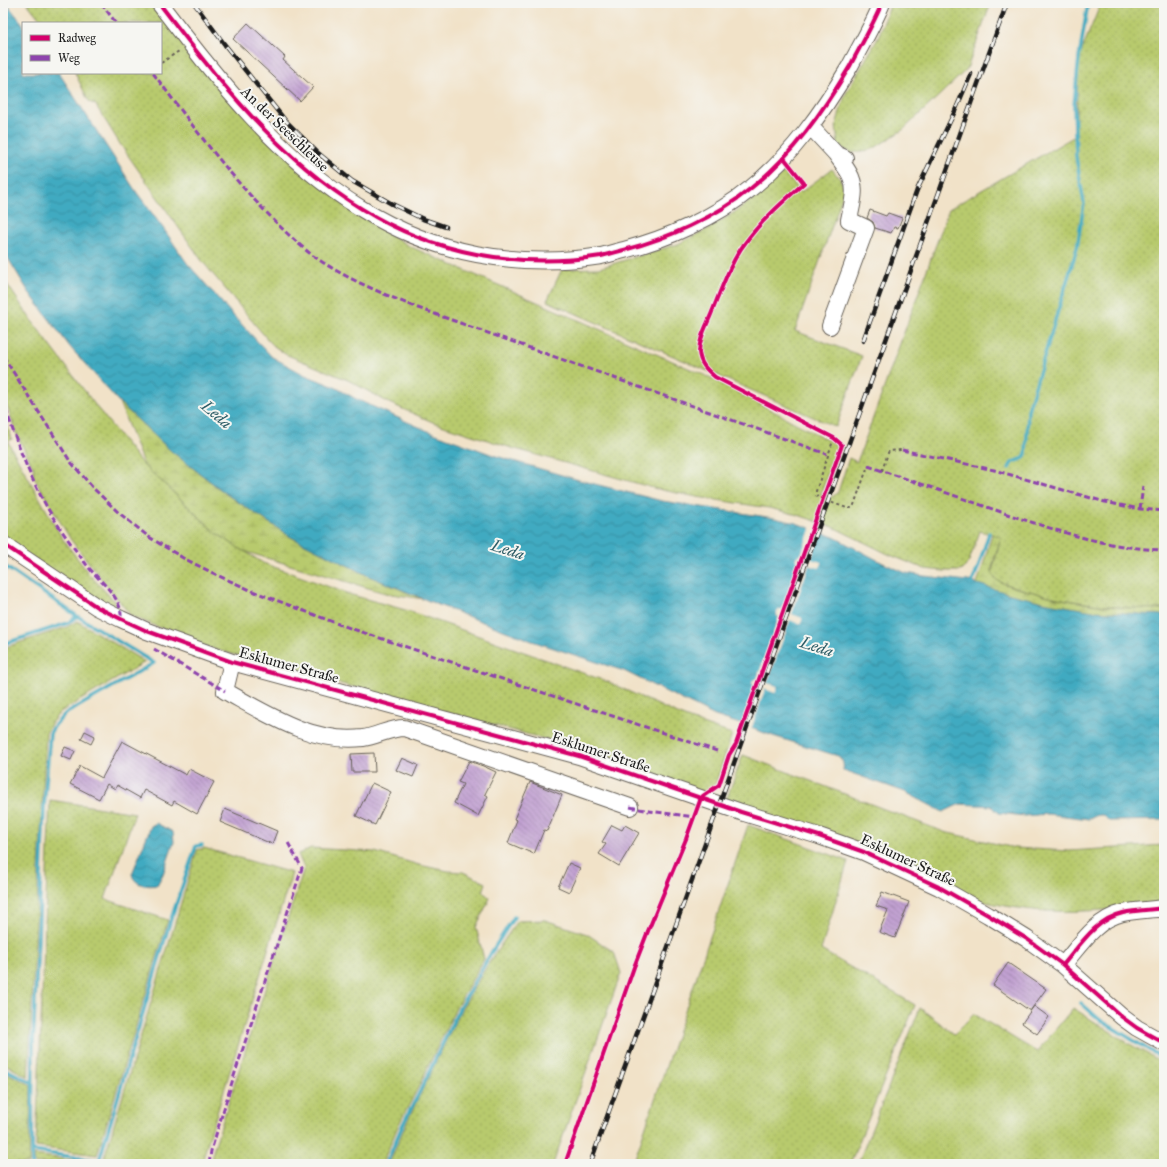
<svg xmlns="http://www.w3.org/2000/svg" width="1167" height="1167" viewBox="0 0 1167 1167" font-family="'IM FELL Great Primer',serif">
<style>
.grass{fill:url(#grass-dots);stroke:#6a7344}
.wetland{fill:url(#wetland-marsh);stroke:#6a7344}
.water{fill:url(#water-waves);stroke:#2e636e}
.pier{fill:#f1e2c8}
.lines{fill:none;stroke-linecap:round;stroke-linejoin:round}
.stream{stroke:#41aac1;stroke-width:3.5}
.building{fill:url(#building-back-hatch)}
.minor-casing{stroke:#676158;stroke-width:18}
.path{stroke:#676158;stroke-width:2;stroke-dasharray:3 3;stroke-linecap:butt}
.minor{stroke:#fff;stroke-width:16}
.rail-casing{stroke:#1c1c1c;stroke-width:4.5}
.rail{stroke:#f6f6f2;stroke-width:3;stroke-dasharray:9;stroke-linecap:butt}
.quiet{stroke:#8e44ad;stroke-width:3;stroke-dasharray:6 3;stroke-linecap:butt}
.cycleway-casing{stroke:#f6f6f2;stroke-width:6}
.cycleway{stroke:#d6006c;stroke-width:4}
.labels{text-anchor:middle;stroke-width:4;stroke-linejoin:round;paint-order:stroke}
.street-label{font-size:15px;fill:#1c1c1c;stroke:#f6f6f2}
.water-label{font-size:16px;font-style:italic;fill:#2d5c66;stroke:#f6f6f2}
</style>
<defs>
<pattern id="grass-dots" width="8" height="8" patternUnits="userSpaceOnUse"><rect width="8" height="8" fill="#b8ca6d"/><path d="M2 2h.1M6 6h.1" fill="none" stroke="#9ead5e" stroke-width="1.8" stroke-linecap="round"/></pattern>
<pattern id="wetland-marsh" width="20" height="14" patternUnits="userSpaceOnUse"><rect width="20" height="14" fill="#b8ca6d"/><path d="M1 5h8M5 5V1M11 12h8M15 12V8" fill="none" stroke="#9ead5e"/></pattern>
<pattern id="water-waves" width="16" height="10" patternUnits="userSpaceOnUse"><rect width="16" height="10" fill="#41aac1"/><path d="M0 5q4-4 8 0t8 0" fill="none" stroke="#368a9c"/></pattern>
<pattern id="building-back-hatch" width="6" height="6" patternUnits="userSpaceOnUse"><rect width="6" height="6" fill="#c1a0d1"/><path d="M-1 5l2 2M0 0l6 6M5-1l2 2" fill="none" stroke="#9c82a9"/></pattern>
</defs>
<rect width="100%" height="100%" fill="#f6f6f2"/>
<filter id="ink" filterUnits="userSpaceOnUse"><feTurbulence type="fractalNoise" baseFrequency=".025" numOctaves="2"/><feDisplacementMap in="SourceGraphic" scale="8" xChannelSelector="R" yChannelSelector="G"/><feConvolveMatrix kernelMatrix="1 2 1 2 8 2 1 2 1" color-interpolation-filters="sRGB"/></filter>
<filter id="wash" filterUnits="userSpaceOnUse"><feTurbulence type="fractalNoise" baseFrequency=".012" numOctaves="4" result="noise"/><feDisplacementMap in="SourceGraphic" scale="16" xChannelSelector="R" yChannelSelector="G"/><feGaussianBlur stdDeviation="0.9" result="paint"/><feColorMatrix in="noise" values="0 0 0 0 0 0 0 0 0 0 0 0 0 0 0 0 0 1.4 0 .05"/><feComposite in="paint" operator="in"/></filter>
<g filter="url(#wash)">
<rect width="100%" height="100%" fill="#f1e2c8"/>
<path class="grass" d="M27,3H159L218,80L372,223L409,246L711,378L835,444L837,447L836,451L821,494L832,497L838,492L849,458L857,462L949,209L1075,136L1079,57L1101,3H1164V609C1107,609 1053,600 999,582L995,579L992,572L1001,537L980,531L969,561L963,570L960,571H943L925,569L890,555L833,527L798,515L769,508L697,497L657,489L512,448L435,423L389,403L350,381L285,354L274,346L268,340L202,261L120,144L95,104L91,103L88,100L75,73H161V23H43Z
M891,3H991L967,69L904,129L873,149L852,153L838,146L836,125L845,95L877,40Z
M832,169L840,179L845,189L795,331L862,356L836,427L547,301L562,269L599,268L678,244L708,229L738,210L756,197L784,172L801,192Z
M3,278L32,321L99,410L144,466L167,486L216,533L263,563L352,595L409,611L608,682L682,716L705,725L732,734L716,783L703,793L621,762L567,745L213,649L131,616L71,540L33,476L34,469L17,435L3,395Z
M3,412L12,439L8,442L62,538L89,574L118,605L114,608L55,573L3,538Z
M77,621L145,662L60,712L52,722L46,733L28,1077L3,1063V648L67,627Z
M743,755L944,832L1015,848L1069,851L1164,845V905C1125,908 1085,913 1047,911C1023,910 1000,905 976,900L726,800Z
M50,800L135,813L105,899L168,920L97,1155L36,1147Z
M748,825L848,861L821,950L915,1005L850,1164H633Z
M204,848L292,873L205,1151L202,1164H153L104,1158L197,850Z
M311,848L375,852L419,865L448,871L463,872L486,883L483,892L490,898L476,927L484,959L456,1008L418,1088L399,1124L382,1164H210L213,1151L304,868L298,854Z
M545,920L587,934L614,952L621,973L553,1164H389L405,1126L460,1012L487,966L517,921Z
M920,1008L954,1034L974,1014L1037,1052L1073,1008L1133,1046L1164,1063V1164H860L859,1161Z
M3,1071L31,1085L29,1164H3Z
M34,1155L100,1164H35Z"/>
<path class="wetland" d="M119,402L171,451L229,496L291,537L369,576L423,599L385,593L243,551L216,533L167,486L144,466Z
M992,534L1001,537L992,567V572L995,579C1006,586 1020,589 1033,592C1076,604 1119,609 1164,609V631L969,597L977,583L981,572Z"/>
<path class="water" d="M3,3H6L23,24V73H59L135,190L163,228L187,263L231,313L272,357L305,375L333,386L358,400L428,431L496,456L579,480L662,501L774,518L796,523L834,537L883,563L906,573L924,576L968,581L1010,594L1048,603L1093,611L1140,614L1164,615V820L1109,821L1103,815H1098L1089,819L1048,814L1025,816L999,813L991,806L960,804L943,812L905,792L843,770C844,764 843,760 838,756L773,736L740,724L715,716L624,671L532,641L441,606L369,576L291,537L229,496L171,451L119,402L70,347L28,291L3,250Z
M156,823L173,832L174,842L163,874L157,885C147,887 134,885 132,874L151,826Z"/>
<path class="pier" d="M811,527L822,530L811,559L821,562V566L819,568L809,565L792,614L802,618V621L799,624L790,620L767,683L777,686V690L775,693L765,689L751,730L741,726L755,686L753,685L752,681L755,679H757L779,617L777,616V612L779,610H782L799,562L796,561V557L799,555H801Z"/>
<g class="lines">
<path class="stream" d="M1009,468C1013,458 1017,462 1024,458L1026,454L1028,410L1077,248L1084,203L1076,157L1074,105L1079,58L1088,3
M3,565L77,616L154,663L65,714L55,725L50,733L44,808L33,1045L32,1164
M971,585L978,568L989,533
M3,644L68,623L77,616
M1081,1003L1100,1020L1149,1050L1164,1058
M3,1068L33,1083
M32,1151L123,1164
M99,1161L170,922L196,846L202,845
M386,1164L403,1124L420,1091L459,1009L491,953L514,917"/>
</g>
<g id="blocks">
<path class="building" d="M248,23L285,57L283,60L313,87L300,101L233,39Z
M870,210L886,216L888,213L902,218L898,228L894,227L891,233L875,228L873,222L867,218Z
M85,731L95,736L91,744L81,739Z
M122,741L186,775L189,769L214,782L197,814L174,801L172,805L144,790L140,798L117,785L115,789L107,784L99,799L70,784L80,766L102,778Z
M65,747L75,751L71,760L61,756Z
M374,753L375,772H352L351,754Z
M402,758L418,765L413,777L396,770Z
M469,761L483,766L496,772L485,794L488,796L478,816L454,803L463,784L458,782Z
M530,782L562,795L547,831L544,830L534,854L508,843L517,820L514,819Z
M372,783L391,792L375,825L356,816Z
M225,809L277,831L272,844L220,822Z
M612,825L622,830L625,825L639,833L619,866L599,854L606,844L602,842Z
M569,863L580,868L569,892L558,887Z
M882,892L909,902L895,938L879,932L888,910L876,906Z
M1008,963L1046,989L1030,1011L993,985Z
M1034,1006L1049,1017L1037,1034L1022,1023Z"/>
</g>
</g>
<g filter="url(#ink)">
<use href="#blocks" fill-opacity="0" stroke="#676158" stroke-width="1"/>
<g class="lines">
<g class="minor-casing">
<path id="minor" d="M159,3C218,80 278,158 362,209C434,254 518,269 601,256C609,254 616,252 624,250C647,244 669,236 690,226C711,216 732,204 750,189C792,156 823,111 850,66C861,45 873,25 882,3
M810,126L836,154L845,158
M830,326L866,228L849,220C852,204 858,188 849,173C845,166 840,160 836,154
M3,544L97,607L121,619L147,631L232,662L579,756L741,812L819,836L864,852L939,887L988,915L1027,939L1063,965L1122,1017L1137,1028L1164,1043
M232,662L225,691C267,714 312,744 363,738C377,736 390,728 404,728L630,807
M1063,965C1080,945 1096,919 1123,913C1137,910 1151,910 1164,908"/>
</g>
<path class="path" d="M161,63L179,51
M834,438L816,491V495L818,498L847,508H852L854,505L868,466
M882,471L888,453L889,451L902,450"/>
<use href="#minor" class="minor"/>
<g class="rail-casing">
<path id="rail" d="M194,3L225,45L284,119L318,153L352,181L392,204L423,219L446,227
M863,341L917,190L955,111L971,74
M590,1164L1007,3"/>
</g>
<use href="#rail" class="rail"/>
<path class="quiet" d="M101,3L116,23
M153,73C190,122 226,172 270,216C283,230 297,243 312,255C344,278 381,293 418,308L827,454
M3,356L70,461L93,488L119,513L149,537L183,558L219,576L255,592L341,625L717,751
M3,401C14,434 25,467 42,498C54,521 70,543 86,564C98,581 123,596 121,619
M902,450L994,470L1105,502L1140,509L1164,511
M868,466C913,481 959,497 1004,513C1058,531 1106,548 1164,550
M1140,509L1143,486
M154,649L225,691
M630,807L649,811L695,817
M209,1164L211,1151L233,1079L302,868L287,841"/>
<g class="cycleway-casing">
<path id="cycleway" d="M159,3C218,80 278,158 362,209C434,254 518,269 601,256C609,254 616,252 624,250C647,244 669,236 690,226C711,216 732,204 750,189C792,156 823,111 850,66C861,45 873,25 882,3
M3,544L97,607L121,619L147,631L232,662L579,756L741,812L819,836L864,852L939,887L988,915L1027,939L1063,965L1122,1017L1137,1028L1164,1043
M1063,965C1080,945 1096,919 1123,913C1137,910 1151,910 1164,908
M565,1164L634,967L648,931L686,839L701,798L703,796L719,785L729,755L736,744L842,445L834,438L715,377C707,370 700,364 699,352C699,338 707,325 712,312C722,287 731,260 748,239C764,218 784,201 804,183L784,158"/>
</g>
<use href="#cycleway" class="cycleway"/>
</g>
</g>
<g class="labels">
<g class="street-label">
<text transform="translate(285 129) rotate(44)" y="5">An der Seeschleuse</text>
<text transform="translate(289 665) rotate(15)" y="5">Esklumer Straße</text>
<text transform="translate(601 752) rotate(18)" y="5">Esklumer Straße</text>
<text transform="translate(908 860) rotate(25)" y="5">Esklumer Straße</text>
</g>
<g class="water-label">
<text transform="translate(217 414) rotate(40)" y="6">Leda</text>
<text transform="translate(508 549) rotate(17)" y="6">Leda</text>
<text transform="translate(817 646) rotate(17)" y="6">Leda</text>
</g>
</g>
<rect width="1167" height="1167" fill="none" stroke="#f6f6f2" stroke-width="16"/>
<rect x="22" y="22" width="140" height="52" fill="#f6f6f2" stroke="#9f9f9c"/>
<rect x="30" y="35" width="20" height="6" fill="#d6006c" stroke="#9f9f9c"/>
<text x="58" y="42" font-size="12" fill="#1c1c1c">Radweg</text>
<rect x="30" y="55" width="20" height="6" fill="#8e44ad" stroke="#9f9f9c"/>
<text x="58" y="62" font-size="12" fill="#1c1c1c">Weg</text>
</svg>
